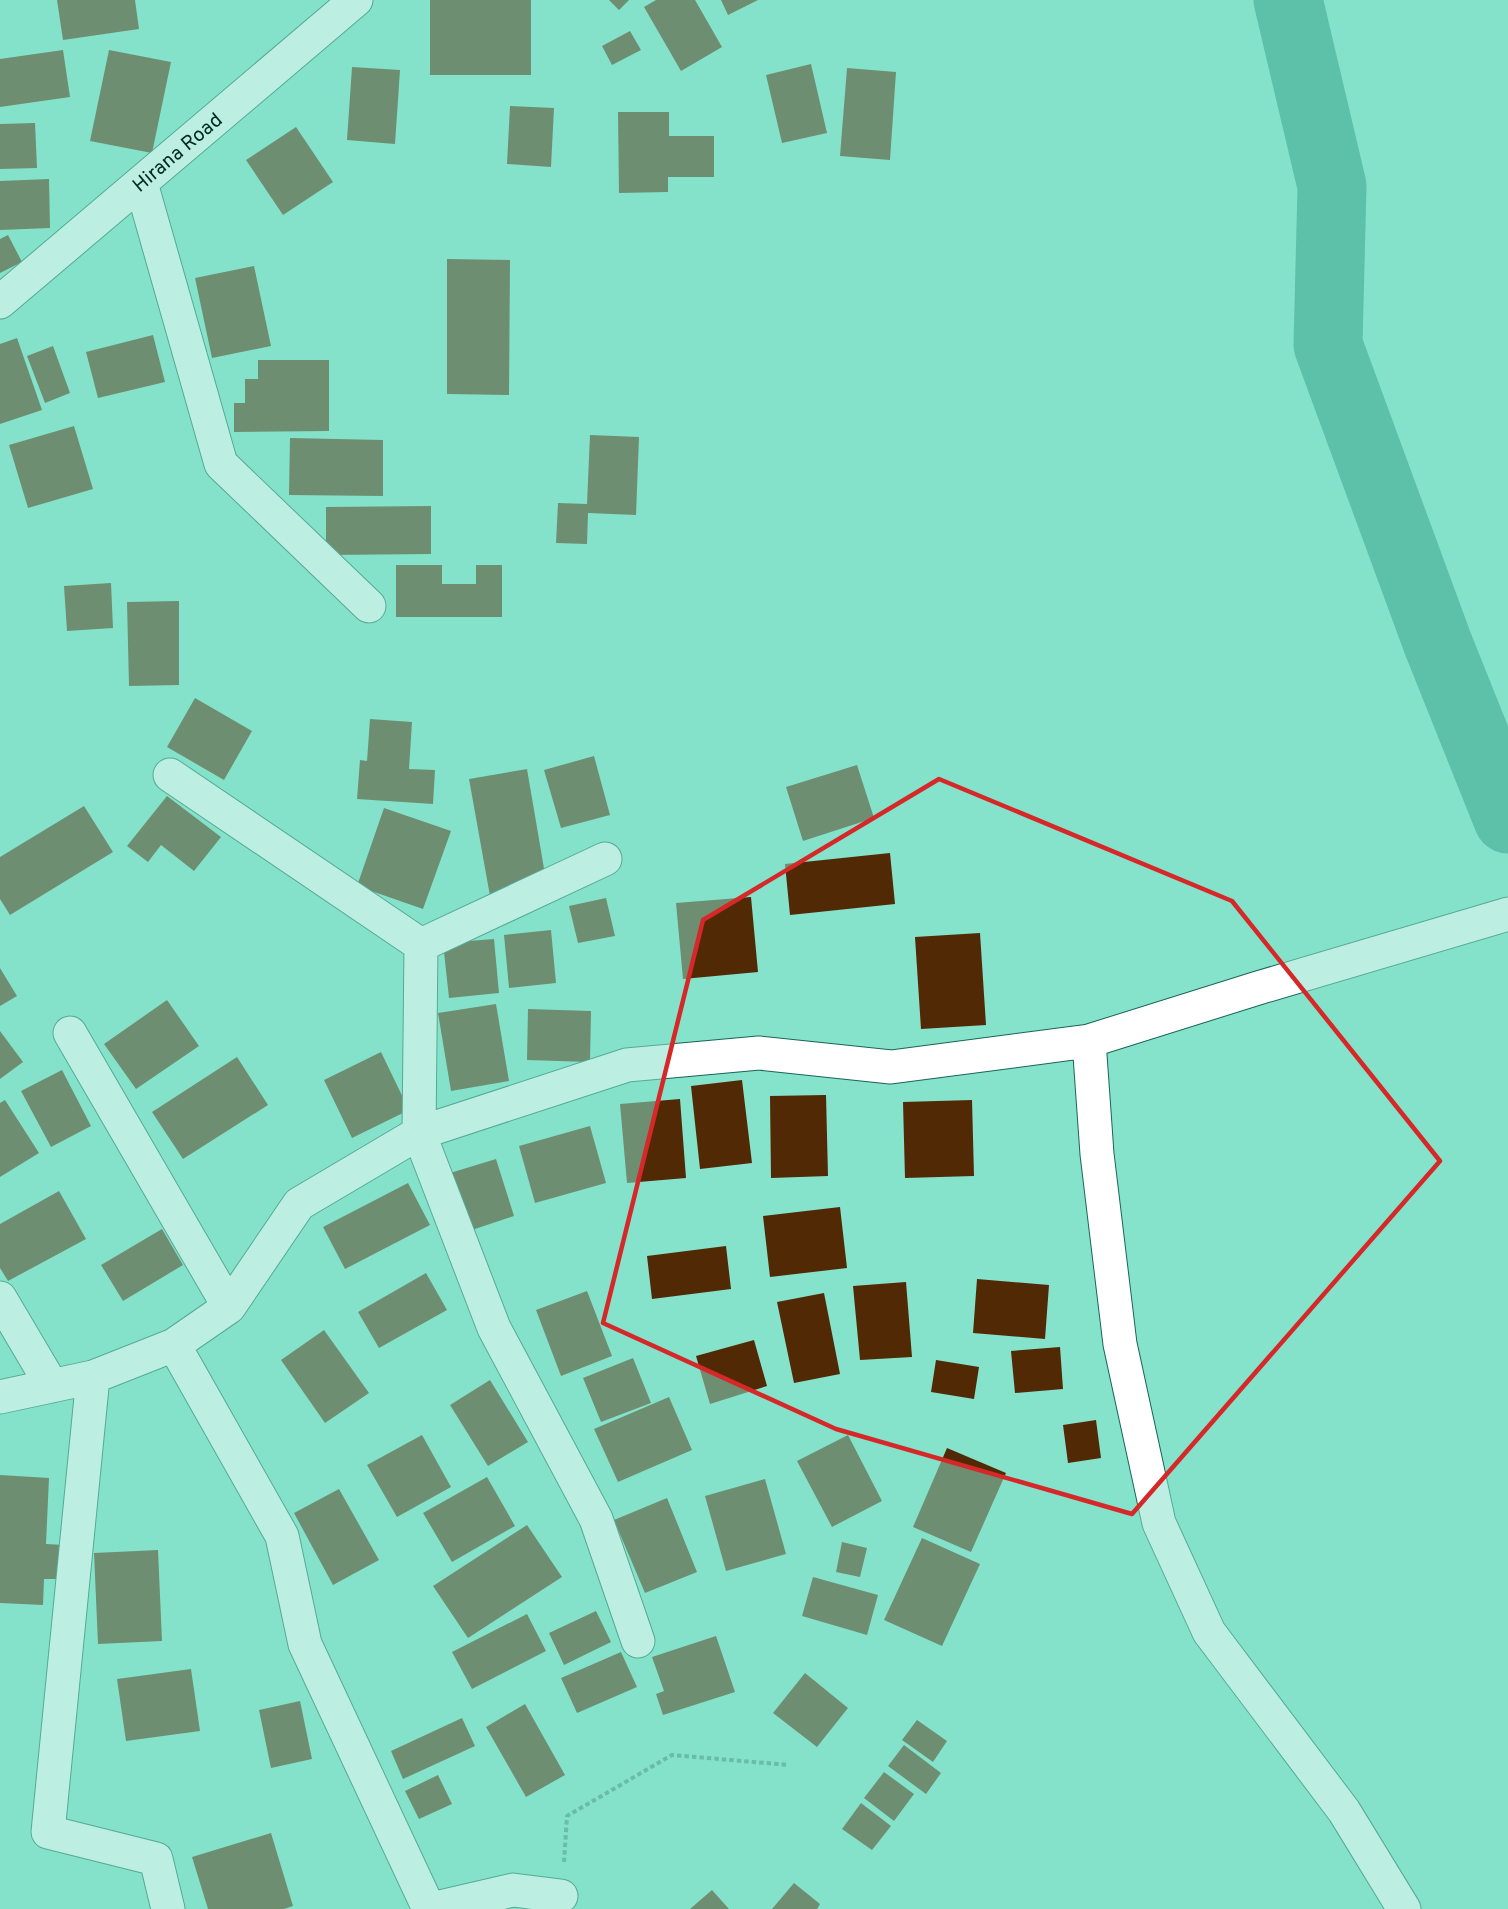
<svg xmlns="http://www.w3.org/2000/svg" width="1508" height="1909" viewBox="0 0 1508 1909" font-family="Overpass,sans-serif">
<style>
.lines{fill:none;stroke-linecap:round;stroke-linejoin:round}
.river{stroke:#2e9882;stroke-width:69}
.building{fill:#522905}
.street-casing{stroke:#196556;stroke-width:35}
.secondary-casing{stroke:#196556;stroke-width:35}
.path{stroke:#498f7e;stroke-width:4;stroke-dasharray:4.5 3;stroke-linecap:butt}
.street{stroke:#fff;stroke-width:33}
.secondary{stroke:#fff;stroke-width:33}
.marked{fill:none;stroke:#d62828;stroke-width:4.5;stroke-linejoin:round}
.labels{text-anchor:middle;stroke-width:6;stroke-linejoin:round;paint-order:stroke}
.street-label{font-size:20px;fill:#002a22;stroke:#92efd8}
</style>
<rect width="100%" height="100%" fill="#85e2cb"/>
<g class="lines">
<path class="river" d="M1288,0L1332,186L1328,345L1438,644L1508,819"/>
</g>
<path class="building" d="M57,0H135L139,29L63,40Z
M430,0H531V75H430Z
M609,0H629L619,10Z
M656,0H695L722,47L681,71L644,7Z
M721,0H758L728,15Z
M630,31L641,50L612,65L602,46Z
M63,50L70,97L0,107V59Z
M109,50L171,62L152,153L90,141Z
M811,64L827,133L782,143L766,75Z
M352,67L400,70L395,144L347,140Z
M847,68L896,72L890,160L840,156Z
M510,106L554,108L551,167L507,164Z
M618,112H669V136H714V177H668V192L619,193Z
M35,123L37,168L0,169V124Z
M296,127L333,182L283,215L246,160Z
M49,179L50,228L0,230V181Z
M8,235L22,262L0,273V239Z
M447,259L510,260L509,395L447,394Z
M254,266L271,346L212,358L195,278Z
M153,335L165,382L98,398L86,352Z
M17,338L42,410L0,424V344Z
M53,346L70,393L45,403L27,356Z
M258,360H329V431L234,432V403H245V379H258Z
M74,426L93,489L28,508L9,445Z
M590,435L639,437L636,515L588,513L587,544L556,543L558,503L587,504Z
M290,438L383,440V496L289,495Z
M431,506V554L326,555V507Z
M396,565H442V584H476V565H502V617H396Z
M111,583L113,628L67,631L64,586Z
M179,601V685L129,686L127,602Z
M195,698L252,731L224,780L167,747Z
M370,719L412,722L409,769L435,770L433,804L357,799L360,760L367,761Z
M594,756L610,815L561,828L544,770Z
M857,765L874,818L803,841L786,787Z
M527,769L547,886L490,896L469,779Z
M167,796L221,837L194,871L161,845L148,862L127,846Z
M84,806L113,852L10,915L0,899V857Z
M384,808L451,831L423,909L357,886Z
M890,853L895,904L790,915L785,864Z
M751,897L758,972L683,979L676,903Z
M606,898L615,936L578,943L569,906Z
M551,930L556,983L509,988L504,935Z
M980,933L986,1025L921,1029L915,937Z
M494,939L499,993L449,998L443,943Z
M0,968L17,996L0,1006Z
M167,1000L199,1046L136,1089L104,1044Z
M496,1004L509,1081L451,1091L438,1013Z
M528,1009L591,1011L590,1062L527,1060Z
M0,1031L23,1062L0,1079Z
M381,1052L409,1110L352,1138L324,1080Z
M237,1057L268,1105L183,1159L152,1112Z
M62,1070L91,1126L51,1147L21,1091Z
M742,1080L752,1163L700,1169L691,1086Z
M826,1095L828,1176L771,1178L770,1096Z
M680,1099L686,1178L627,1183L620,1104Z
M5,1100L39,1153L0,1177V1103Z
M972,1100L974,1176L905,1178L903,1102Z
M590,1126L606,1183L535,1203L519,1146Z
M496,1159L514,1216L469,1231L450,1173Z
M408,1183L430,1225L345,1269L323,1227Z
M59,1191L86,1239L8,1281L0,1268V1224Z
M840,1207L847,1268L770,1277L763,1216Z
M162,1229L183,1265L123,1301L101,1265Z
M726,1246L731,1289L652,1299L647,1256Z
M426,1273L447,1310L379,1348L358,1312Z
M977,1279L1049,1285L1045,1339L973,1333Z
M906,1282L912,1357L860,1360L853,1286Z
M587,1291L612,1356L561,1376L536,1310Z
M824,1293L840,1374L794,1383L777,1302Z
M324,1330L369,1393L325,1423L281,1360Z
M754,1340L767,1386L710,1404L696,1356Z
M1060,1347L1063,1389L1015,1393L1011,1351Z
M633,1358L651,1403L601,1422L583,1378Z
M936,1360L979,1367L974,1399L931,1392Z
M490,1380L528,1442L488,1466L450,1405Z
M669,1397L692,1450L618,1482L594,1429Z
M1096,1420L1101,1458L1068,1463L1063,1425Z
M422,1435L451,1487L397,1517L367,1465Z
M848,1435L882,1501L832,1527L797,1461Z
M947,1448L1006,1473L971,1552L913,1527Z
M0,1475L49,1478L46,1544L64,1545L62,1579H44L43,1605L0,1603Z
M487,1477L515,1526L452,1562L423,1513Z
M765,1479L786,1554L726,1571L705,1496Z
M339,1489L379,1560L333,1585L294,1513Z
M667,1498L697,1572L645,1593L614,1520Z
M527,1525L562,1577L468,1638L433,1586Z
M922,1538L980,1564L942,1646L884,1620Z
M842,1542L867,1548L860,1577L836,1572Z
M158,1550L162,1641L98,1644L94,1553Z
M813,1577L878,1595L867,1635L802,1616Z
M596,1611L611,1642L564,1665L549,1633Z
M527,1614L546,1651L472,1689L452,1652Z
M716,1636L735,1692L663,1715L656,1694L664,1691L652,1657Z
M621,1652L637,1687L577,1713L561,1678Z
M191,1669L200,1731L126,1741L117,1679Z
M805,1673L848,1708L817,1747L773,1713Z
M300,1701L312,1759L271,1768L259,1710Z
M525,1704L565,1775L526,1797L486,1727Z
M462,1718L475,1746L403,1779L391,1751Z
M917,1720L947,1741L933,1762L902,1740Z
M904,1745L941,1773L926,1794L888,1766Z
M884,1772L914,1794L894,1821L864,1798Z
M438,1775L452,1804L419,1819L405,1791Z
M861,1803L891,1826L872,1850L842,1829Z
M271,1833L293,1906L284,1909H208L192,1857Z
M794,1883L820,1904L817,1909H772Z
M712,1890L729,1909H690Z"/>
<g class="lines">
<g class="street-casing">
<path id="street" d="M141,183L221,464L369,606
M170,775L421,945L605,859
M421,945L419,1133L494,1328L596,1519L638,1641
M70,1033L229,1307
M1089,1041L1097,1154L1120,1344L1159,1523L1209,1632L1344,1811L1404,1909
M0,1298L52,1386
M174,1345L282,1536L305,1644L429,1909
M93,1377L48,1832L156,1859L168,1909
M0,1397L93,1377L174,1345L229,1307L299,1204L419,1133L627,1065L759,1053L891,1067L1089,1041L1258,988L1508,914
M431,1909L513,1890L561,1896"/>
</g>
<g class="secondary-casing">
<g id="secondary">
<path id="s1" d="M0,302L356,0"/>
</g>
</g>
<path class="path" d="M564,1862L567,1816L672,1755L789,1765"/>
<use href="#street" class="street"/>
<use href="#secondary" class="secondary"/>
</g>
<path d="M0 0H1508V1909H0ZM939,779L1232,901L1440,1161L1132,1514L836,1429L603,1323L703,920Z" fill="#85e2cb" fill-opacity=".55" fill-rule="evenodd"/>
<path class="marked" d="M939,779L1232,901L1440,1161L1132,1514L836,1429L603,1323L703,920Z"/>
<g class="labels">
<g class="street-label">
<text dy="7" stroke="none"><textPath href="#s1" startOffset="232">Hirana Road</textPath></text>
</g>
</g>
</svg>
